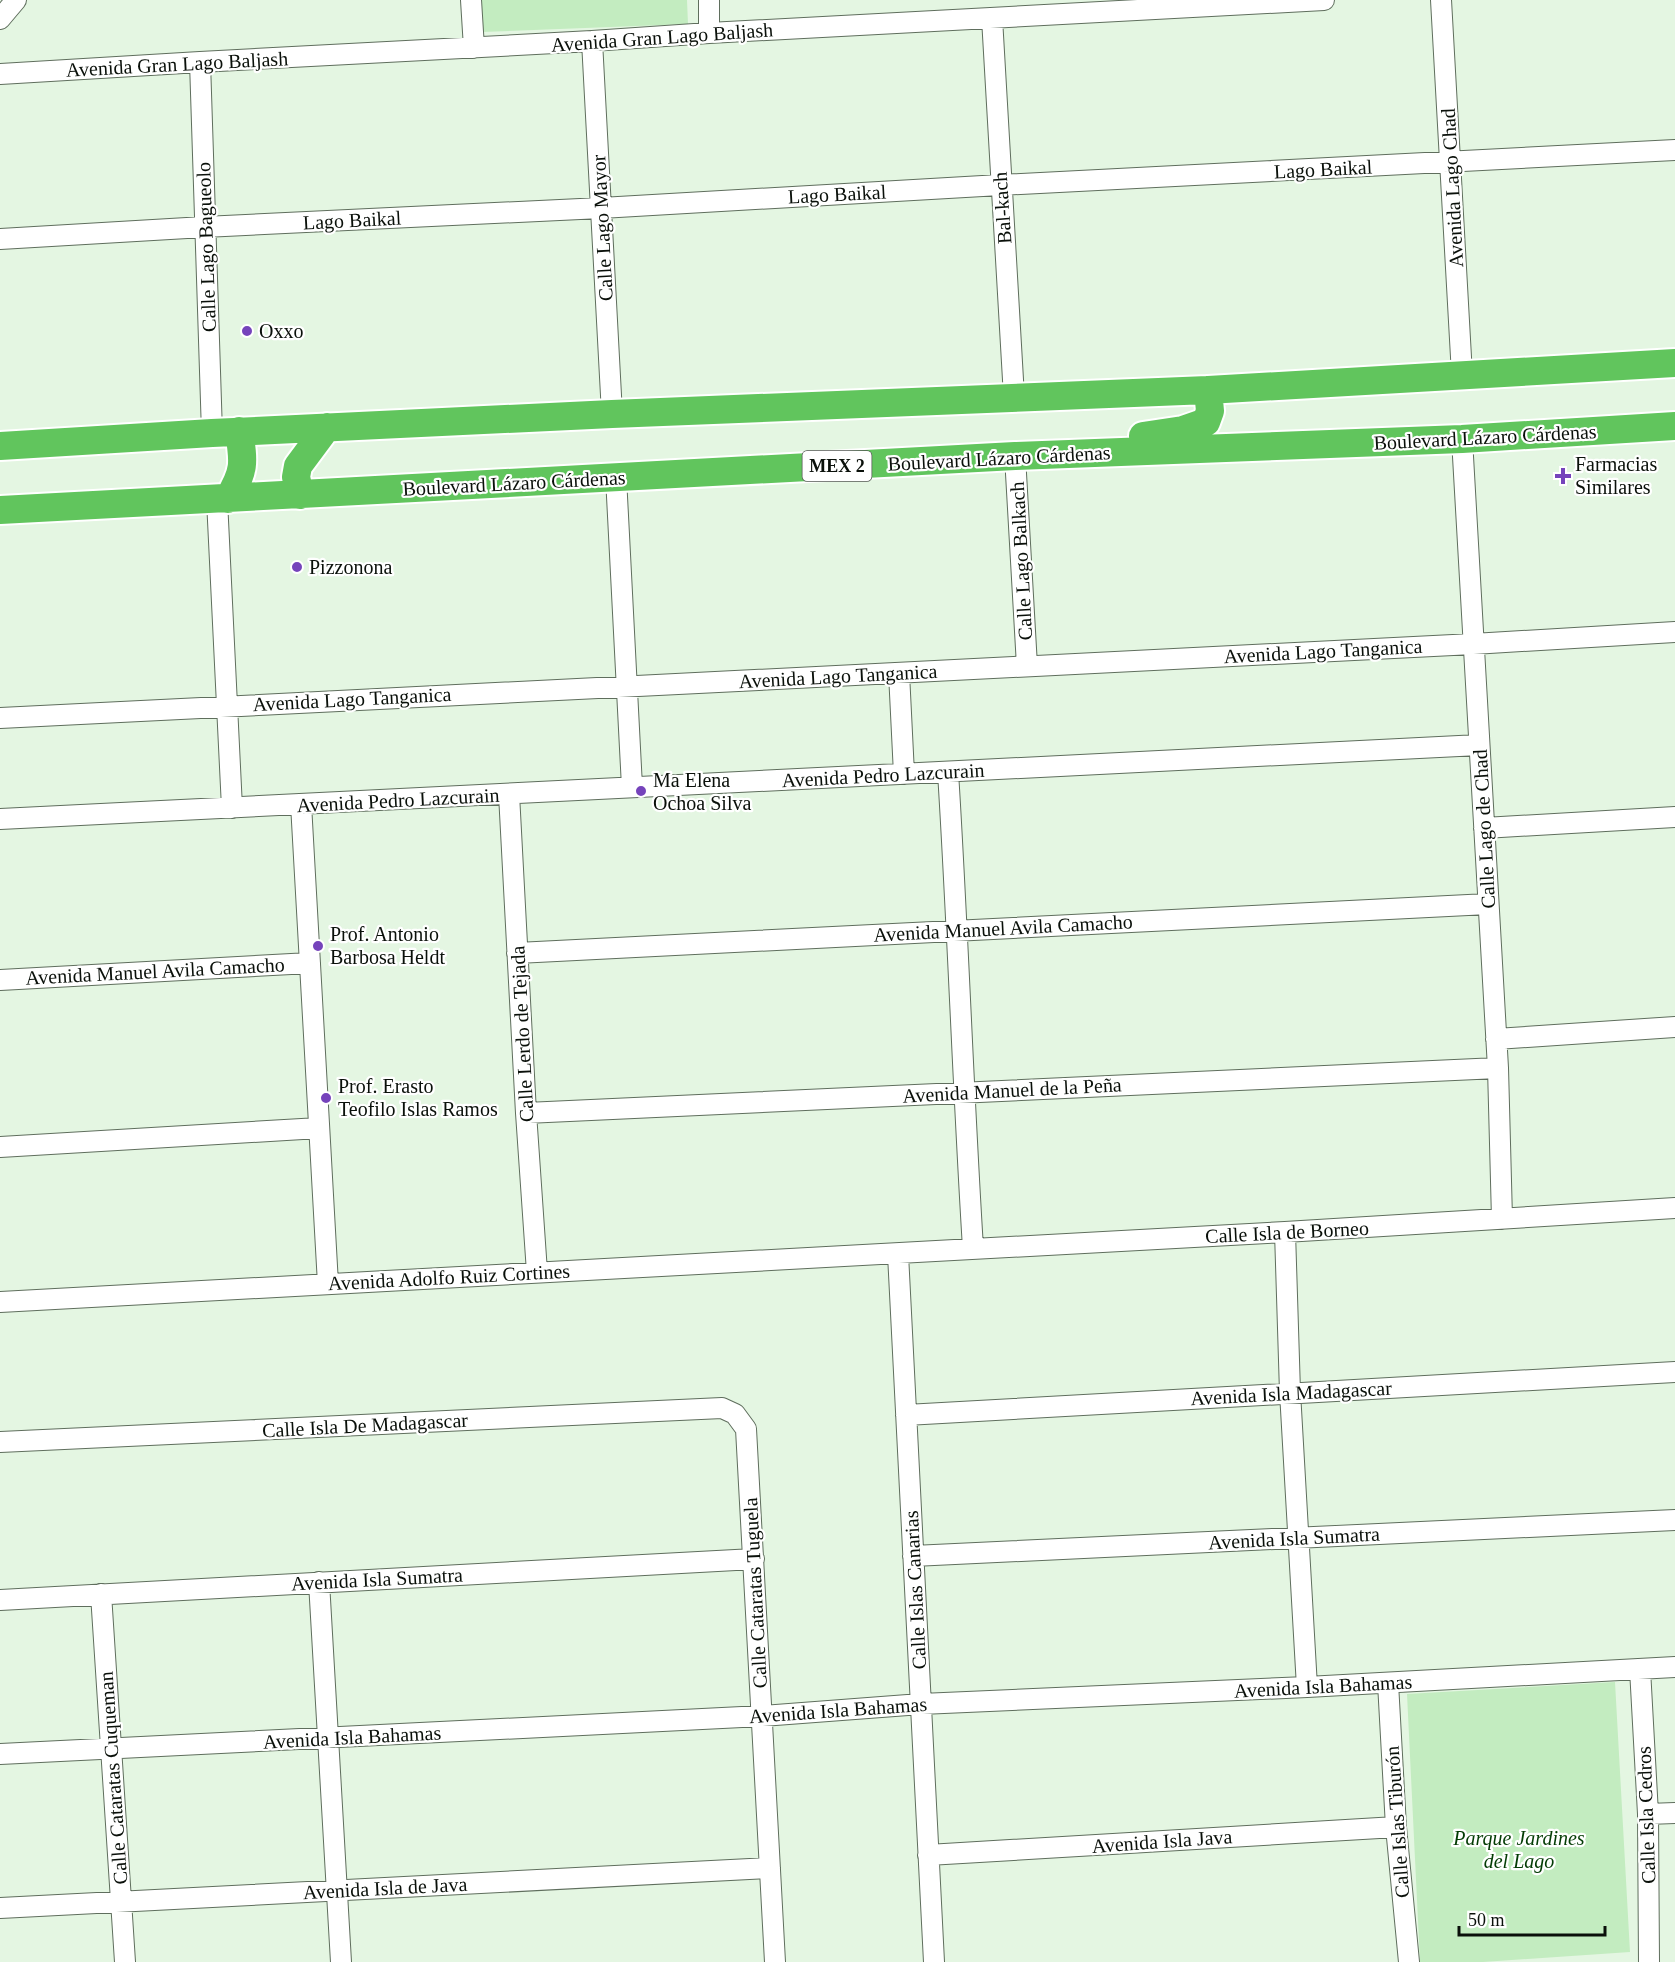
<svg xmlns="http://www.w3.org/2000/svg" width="1675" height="1962" viewBox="0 0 1675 1962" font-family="Georgia,serif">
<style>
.green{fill:#c3ecc0}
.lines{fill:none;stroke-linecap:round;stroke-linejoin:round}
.minor-casing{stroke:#5f6e5d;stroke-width:22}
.highway-casing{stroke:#fff;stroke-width:32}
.minor{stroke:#fff;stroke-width:20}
.highway{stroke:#61c55d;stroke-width:28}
.poi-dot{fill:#7543bb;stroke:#fff;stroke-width:2}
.labels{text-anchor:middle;stroke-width:4.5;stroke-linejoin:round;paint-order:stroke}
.shield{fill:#fff;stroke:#545854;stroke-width:1.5}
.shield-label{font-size:18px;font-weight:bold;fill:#0a100a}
.street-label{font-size:20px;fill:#0a100a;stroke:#fff}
.poi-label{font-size:20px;fill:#0a100a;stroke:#fff;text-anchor:start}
.park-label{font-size:20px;font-style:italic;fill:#033c04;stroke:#fff}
</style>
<rect width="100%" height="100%" fill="#e4f6e2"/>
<path class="green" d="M481,0H687L688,24L482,32Z
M1615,1682L1630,1952L1483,1962H1420L1407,1694Z"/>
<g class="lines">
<g class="minor-casing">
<path id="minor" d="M471,0L474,48
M709,0V33
M1441,0L1462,375
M992,18L1014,397
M0,19L16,0
M592,41L612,414
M200,62L212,433
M0,74L200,62L592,41L709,33L1324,0
M0,239L204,227L601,208L1000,185L1675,150
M1462,439L1498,1068L1502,1219
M1015,456L1027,666
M616,477L632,787
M217,500L232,808
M899,673L904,774
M0,718L1473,644L1675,632
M948,772C958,931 963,1089 973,1248
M509,794L526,1113L537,1272
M301,804L328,1284
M0,819L1479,745
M1484,828L1675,817
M517,953L1488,904
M0,980L310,963
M1496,1039L1675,1027
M526,1113L1498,1068
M0,1147L319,1128
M1285,1232L1290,1392L1307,1687
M898,1254L934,1962
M0,1302L1285,1232L1675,1208
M906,1415L1675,1372
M0,1442L722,1408L735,1414L746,1429L775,1962
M913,1556L1675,1520
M319,1582L341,1962
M101,1594L125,1962
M0,1600L754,1559
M1640,1669L1648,1814L1649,1962
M1388,1683L1396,1827L1409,1962
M0,1754L762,1716L921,1704L1307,1687L1675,1667
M1648,1814L1675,1813
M928,1855L1396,1827
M0,1908L770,1868"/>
</g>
<g class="highway-casing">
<path id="highway" d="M1143,436L1183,430L1206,422L1210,411L1208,390
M0,446L212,433L612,414L1208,390L1675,363
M300,495L296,477L298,466L327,427
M228,499C245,471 244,463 239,431
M0,510L1015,456L1462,439L1675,426"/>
</g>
<use href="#minor" class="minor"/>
<use href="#highway" class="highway"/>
</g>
<g class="poi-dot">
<circle cx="247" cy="331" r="6"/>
<path d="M1560 467h6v6h6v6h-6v6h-6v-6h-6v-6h6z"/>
<circle cx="297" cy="567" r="6"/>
<circle cx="641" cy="791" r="6"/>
<circle cx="318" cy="946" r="6"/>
<circle cx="326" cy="1098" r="6"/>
</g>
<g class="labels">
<rect class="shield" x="802.5" y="451" width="69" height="30" rx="4.5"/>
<g class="shield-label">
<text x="837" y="472">MEX 2</text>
</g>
<g class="street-label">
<text transform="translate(662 37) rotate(-4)" y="7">Avenida Gran Lago Baljash</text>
<text transform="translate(177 64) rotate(-3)" y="7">Avenida Gran Lago Baljash</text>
<text transform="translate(1323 169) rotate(-3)" y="7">Lago Baikal</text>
<text transform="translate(1452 188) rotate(-93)" y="7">Avenida Lago Chad</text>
<text transform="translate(837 194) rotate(-3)" y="7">Lago Baikal</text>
<text transform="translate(1002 208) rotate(-94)" y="7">Bal-kach</text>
<text transform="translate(352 220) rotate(-3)" y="7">Lago Baikal</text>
<text transform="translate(602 228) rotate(-93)" y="7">Calle Lago Mayor</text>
<text transform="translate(206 247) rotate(-92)" y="7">Calle Lago Bagueolo</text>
<text transform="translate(1485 437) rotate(-3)" y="7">Boulevard Lázaro Cárdenas</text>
<text transform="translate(999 458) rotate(-3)" y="7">Boulevard Lázaro Cárdenas</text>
<text transform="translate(514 483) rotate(-3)" y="7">Boulevard Lázaro Cárdenas</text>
<text transform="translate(1021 561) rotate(-93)" y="7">Calle Lago Balkach</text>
<text transform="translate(1323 651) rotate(-3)" y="7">Avenida Lago Tanganica</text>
<text transform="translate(838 676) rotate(-3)" y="7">Avenida Lago Tanganica</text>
<text transform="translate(352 699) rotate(-3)" y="7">Avenida Lago Tanganica</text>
<text transform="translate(883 775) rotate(-3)" y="7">Avenida Pedro Lazcurain</text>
<text transform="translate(398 800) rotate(-3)" y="7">Avenida Pedro Lazcurain</text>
<text transform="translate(1484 829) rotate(-93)" y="7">Calle Lago de Chad</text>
<text transform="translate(1003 928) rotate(-3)" y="7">Avenida Manuel Avila Camacho</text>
<text transform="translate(155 971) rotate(-3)" y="7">Avenida Manuel Avila Camacho</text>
<text transform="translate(522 1034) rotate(-93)" y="7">Calle Lerdo de Tejada</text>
<text transform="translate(1012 1090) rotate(-3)" y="7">Avenida Manuel de la Peña</text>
<text transform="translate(1287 1232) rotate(-3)" y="7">Calle Isla de Borneo</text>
<text transform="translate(449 1277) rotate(-3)" y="7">Avenida Adolfo Ruiz Cortines</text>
<text transform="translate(1291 1393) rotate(-3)" y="7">Avenida Isla Madagascar</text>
<text transform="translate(365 1425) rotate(-3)" y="7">Calle Isla De Madagascar</text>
<text transform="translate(1294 1538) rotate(-3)" y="7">Avenida Isla Sumatra</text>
<text transform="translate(377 1579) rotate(-3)" y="7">Avenida Isla Sumatra</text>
<text transform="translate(915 1590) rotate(-93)" y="7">Calle Islas Canarias</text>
<text transform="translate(755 1593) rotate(-93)" y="7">Calle Cataratas Tuguela</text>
<text transform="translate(1323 1686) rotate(-3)" y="7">Avenida Isla Bahamas</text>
<text transform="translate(838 1710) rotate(-4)" y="7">Avenida Isla Bahamas</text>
<text transform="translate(352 1737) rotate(-3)" y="7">Avenida Isla Bahamas</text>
<text transform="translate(113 1778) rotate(-94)" y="7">Calle Cataratas Cuqueman</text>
<text transform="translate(1646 1815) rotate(-92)" y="7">Calle Isla Cedros</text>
<text transform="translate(1397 1822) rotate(-94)" y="7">Calle Islas Tiburón</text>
<text transform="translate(1162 1841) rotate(-4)" y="7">Avenida Isla Java</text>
<text transform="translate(385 1888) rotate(-3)" y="7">Avenida Isla de Java</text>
</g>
<g class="poi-label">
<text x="259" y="338">Oxxo</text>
<text x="1575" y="471">Farmacias<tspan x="1575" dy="23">Similares</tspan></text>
<text x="309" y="574">Pizzonona</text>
<text x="653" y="787">Ma Elena<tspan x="653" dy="23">Ochoa Silva</tspan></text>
<text x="330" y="941">Prof. Antonio<tspan x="330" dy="23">Barbosa Heldt</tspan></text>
<text x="338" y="1093">Prof. Erasto<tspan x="338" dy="23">Teofilo Islas Ramos</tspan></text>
</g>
<g class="park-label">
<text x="1519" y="1845">Parque Jardines<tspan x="1519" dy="23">del Lago</tspan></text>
</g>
</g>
<path d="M1459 1926v9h146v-9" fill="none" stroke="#0a100a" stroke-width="3"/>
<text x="1468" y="1926" font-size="18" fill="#0a100a" stroke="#ffffff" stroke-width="4.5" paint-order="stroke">50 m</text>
</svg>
